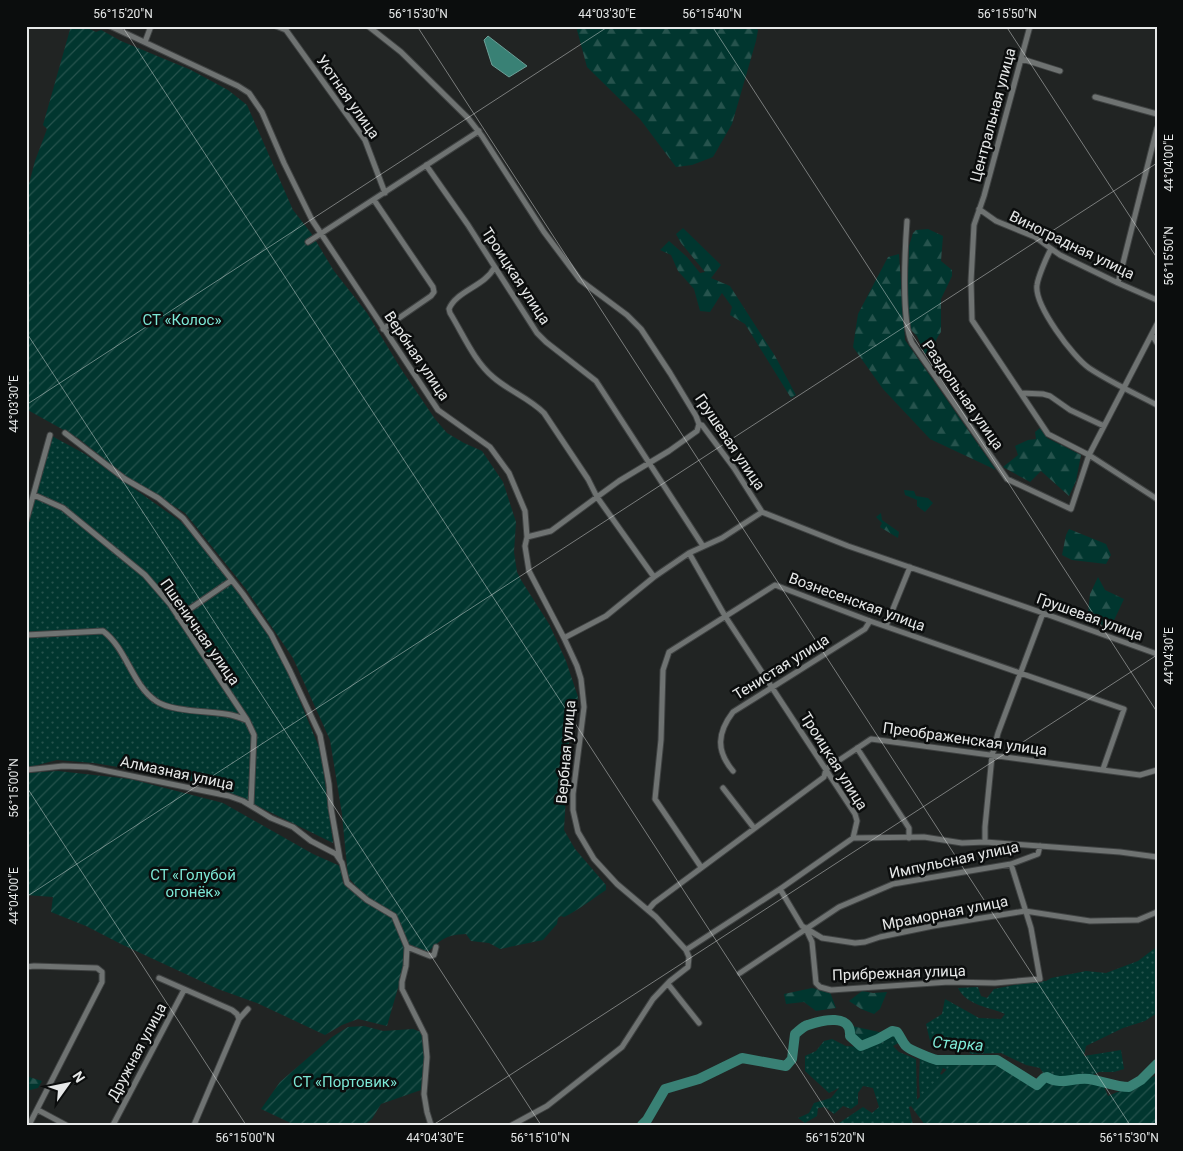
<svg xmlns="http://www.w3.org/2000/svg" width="1183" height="1151" viewBox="0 0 1183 1151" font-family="Roboto,sans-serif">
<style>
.grass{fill:url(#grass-dots)}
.forest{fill:url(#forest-firs)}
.garden{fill:url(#garden-furrows)}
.water{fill:#398175;stroke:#6da098}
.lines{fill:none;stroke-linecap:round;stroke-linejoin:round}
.river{stroke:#398175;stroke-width:10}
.street-casing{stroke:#3f4242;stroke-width:7}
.street{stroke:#6f7372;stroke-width:5}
.ticks{fill:none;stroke:#e6e8e8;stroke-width:1;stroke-opacity:0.45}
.labels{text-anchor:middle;stroke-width:5;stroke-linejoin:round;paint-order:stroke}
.street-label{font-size:15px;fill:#e6e8e8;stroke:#0b0d0d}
.park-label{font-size:15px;fill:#7ce8d6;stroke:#0b0d0d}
.water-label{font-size:16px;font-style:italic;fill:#7febd8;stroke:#0b0d0d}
.neatline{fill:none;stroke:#e6e8e8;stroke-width:2}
.ticks-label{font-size:12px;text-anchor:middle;fill:#e6e8e8}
</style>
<defs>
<pattern id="grass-dots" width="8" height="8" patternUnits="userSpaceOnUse" patternTransform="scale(1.25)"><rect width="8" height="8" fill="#01362f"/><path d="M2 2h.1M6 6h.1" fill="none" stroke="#26534d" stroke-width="1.8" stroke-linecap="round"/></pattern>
<pattern id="forest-firs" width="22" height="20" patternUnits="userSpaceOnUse" patternTransform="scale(1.25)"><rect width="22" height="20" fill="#01362f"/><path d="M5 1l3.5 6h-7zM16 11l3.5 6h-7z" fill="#26534d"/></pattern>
<pattern id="garden-furrows" width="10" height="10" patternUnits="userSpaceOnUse" patternTransform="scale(1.25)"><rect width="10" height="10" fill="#01362f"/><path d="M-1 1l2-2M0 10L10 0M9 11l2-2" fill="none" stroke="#26534d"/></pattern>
</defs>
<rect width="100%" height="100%" fill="#212423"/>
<path class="grass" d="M50,435L85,454L180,521L206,549L249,606L280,653L321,752L333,843L235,795L215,786L149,772L94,763L57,760L26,768V521Z
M1157,943V1013L1145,1021L1123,1028L1086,1046L1084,1056L1121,1050L1124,1069L1114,1072H1099L1091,1076H1068L1065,1080L1054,1078L1043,1073L1040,1068L1026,1065L1001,1053L971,1054L961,1042L948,1039L938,1045L930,1041L926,1024L942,1014L945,999L979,1018L1001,1019L1005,1014C990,1007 967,1006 958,988L978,987L981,996L987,998L994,989L1029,982L1046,981L1051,978L1086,971L1106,973L1138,961L1155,948Z
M892,1032L896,1033L902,1041L893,1046L899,1052L916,1059L917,1103L909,1107L913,1125H836L863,1107L872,1113L879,1107L873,1088L863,1086L858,1093V1104L851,1109L843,1106L834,1114L825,1107L818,1108L817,1116L805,1123L798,1118L809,1113L814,1103L831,1098L839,1088L829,1093L805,1071V1056L816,1051L824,1041L832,1039L846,1046L861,1047L881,1040L887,1033Z
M920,1054L935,1062L953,1061L958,1066L953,1073L943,1068L940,1074L945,1076L920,1101L919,1080Z"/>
<path class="forest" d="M579,26H754L758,30L756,41L732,124L713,157L692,165L676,167L640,119L587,67L577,30Z
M683,228L721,265L711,278L730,286L775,356L796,395L791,398L745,324L730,315L732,307L722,293L710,312L700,311L694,289L678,271L671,255L660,250L669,241L687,257L700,273L705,272L681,243L676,234Z
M928,229L943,236L941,261L952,270V276L941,299V332C934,341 935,348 925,354L917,336L908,327L907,300L909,246L913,233L916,230Z
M899,254L905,340L996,470L930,439L883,389L853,347L858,314L888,257Z
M1040,428L1047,438L1081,455L1076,481L1069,496L1041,471L1030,482L1003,467L1018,455L1015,446L1028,440L1036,439L1035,432Z
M904,490L914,491L916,496L928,498L933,503L925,512L917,506V500L905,495Z
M881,513L882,520L899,532L898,538L880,527L882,523L876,517Z
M1069,529L1106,544L1111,555L1106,564L1072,560L1062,555L1066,535Z
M1098,577L1105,590L1124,599L1109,631L1088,613L1090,594Z
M812,988L830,992L836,1008L816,1011L804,1002L786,1004L784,994Z
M862,991L873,993L887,992L880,1009L874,1014L861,1009L849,1001Z
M852,1026L879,1032L882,1034L877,1039L861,1045L851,1035Z
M26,1076L42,1081L38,1088L26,1091Z"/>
<path class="garden" d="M71,26H83L96,32L101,30L103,31L121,41L191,70L228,90L247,105L293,210L311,233L334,271L367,313L401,369L435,419L447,433L464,443L482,451L503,482L516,522L514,552L517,572L521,580L549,624L566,661L578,697L569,742L564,830L575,849L606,885V890C592,899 579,910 564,917L561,916L558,918L557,924L543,940L500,949L489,943L471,941L466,934C447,935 442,938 428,952L409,944L397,916L365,896L348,877L342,814L330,740L293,658L246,589L185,513L126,476L78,438L26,409V195L35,161L47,129L43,125Z
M58,771L130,779L223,803L313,854L340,866L343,883L365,900L395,919L405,947L404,967L387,1026L358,1019L342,1025L325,1035L257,1003L218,989L123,945L86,926L51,912L53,897L26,895V773Z
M364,1026L383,1031L413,1029L421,1032C429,1050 426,1072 421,1090L381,1104L372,1119L364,1125H295L261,1109L280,1082L332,1037L348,1027Z
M984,1059L997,1060L1037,1085L1044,1078L1047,1077C1060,1086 1061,1080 1073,1079C1083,1079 1092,1080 1102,1082L1108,1096L1157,1075V1125H925L911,1106L956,1060Z"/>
<path class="water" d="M488,36L527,66L509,77L492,65L484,40Z"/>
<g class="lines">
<path class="river" d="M642,1125L647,1120L665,1089L699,1079L742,1058L786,1066L792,1059L795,1034C799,1031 803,1026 808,1025C822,1020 852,1013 850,1036L861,1046L878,1039L892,1031L897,1032C900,1036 903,1043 906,1046C908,1049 932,1059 937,1060H997L1037,1085L1044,1078L1047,1077C1061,1086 1073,1077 1089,1079C1102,1081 1116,1087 1129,1087L1141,1080L1157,1064"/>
<g class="street-casing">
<path id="street" d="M110,26L238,86L249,93L262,112L284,163L312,220L438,410L490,447L509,473L525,511L527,537L525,546L529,571L564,638L577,666L581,679L584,707L573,794V810L578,832L594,859L617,884L656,917L686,950L689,957L688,967L670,981L653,999L622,1047L547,1106L512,1125
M276,26L286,30L365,140L385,193
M368,26L401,52L468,118L482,136L544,232L580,280L627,315L641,329L670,373L696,416L699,424L702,425L734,468L762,512L848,546L1043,613L1157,654
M1030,26L984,196L974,225L971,281L972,320L1048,434L1089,455L1157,499
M145,42L151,26
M1022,59L1060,71
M1095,97L1157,114
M426,165L468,225L537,333L546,342L596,381L703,546
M374,200L433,287L434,292L431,296L383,329
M979,209L996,221L1035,237L1060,255L1118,283L1157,300
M907,221C905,248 901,321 912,343L1007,479L1071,509L1089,455L1157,324
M308,242L479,131
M1051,249C1047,256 1038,277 1037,285C1034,305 1073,357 1089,368C1110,382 1134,393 1157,405
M494,268C485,286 456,291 449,309L450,313C463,334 474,361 493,377C509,391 529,398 544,413L588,479L597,497L619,481L669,451L697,431L699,424
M1118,283L1157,128
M1152,335L1157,343
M1021,393L1043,394L1050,396L1070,410L1104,426
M65,433L125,479L158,498L183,518L243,594L271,634L290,671L320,735L329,784L331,808L340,859
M34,495L63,508L145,575L170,604L247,720L254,735L251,805
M26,521L50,435
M527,537L551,531L597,497L654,577
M178,617L232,580
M886,626L910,567
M26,635L103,631C127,649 132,685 156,701C171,712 212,711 231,715C236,716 241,718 246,720
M564,638L606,616L654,577L689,553L722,538L762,512
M857,748L909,828V838
M26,770L63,766L88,767L229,796L243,801L271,818L293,827L311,841L336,854L342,863L347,883L367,900L394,916L407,947
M733,771C716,751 717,733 733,712L865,629L870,621
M723,788L754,828
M853,838L924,837L962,843L985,842L1120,852L1157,857
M985,842V827L992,756L998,733L1043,613
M701,867L655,799L661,740L663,670L669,652L775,585L870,621L1124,709L1103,769
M780,889L802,926L822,938L855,943L865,942L880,937L933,926L1025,911L1090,921L1138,920L1157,912
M648,910L654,903L824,777L826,769L871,739L1140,775L1157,770
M806,929L812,942L816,983L820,987L831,990L949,982L995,983L1040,979L1031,928L1011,864
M686,950L780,889L853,838L857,821L855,814L725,616L689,553
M26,967L34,966L97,968L102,972V982L29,1125
M740,973L839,907L893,884L1011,864L1038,854L1040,846
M159,978L232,1010L237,1014L239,1019
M668,984L699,1023
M38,1110L66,1125
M113,1125L184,990
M194,1125L239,1019L248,1009
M431,1125L427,1112L424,1094L427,1057L425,1035L402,989V982L406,966L407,947L430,956L434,955L436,947"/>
</g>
<use href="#street" class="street"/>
</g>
<path class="ticks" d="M122,26L836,1125M417,26L1130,1125M712,26L1157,712M1006,26L1157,258M26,332L541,1125M26,405L609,26M26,786L246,1125M26,897L1157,163M433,1125L1157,655"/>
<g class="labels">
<g class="street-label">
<text transform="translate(348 97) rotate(55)" y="5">Уютная улица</text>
<text transform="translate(993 115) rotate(-75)" y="5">Центральная улица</text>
<text transform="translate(1072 245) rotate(26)" y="5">Виноградная улица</text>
<text transform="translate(516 276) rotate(57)" y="5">Троицкая улица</text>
<text transform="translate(417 356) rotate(56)" y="5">Вербная улица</text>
<text transform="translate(963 395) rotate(55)" y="5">Раздольная улица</text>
<text transform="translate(730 442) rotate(56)" y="5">Грушевая улица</text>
<text transform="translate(857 602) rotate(20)" y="5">Вознесенская улица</text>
<text transform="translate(1090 617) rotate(20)" y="5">Грушевая улица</text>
<text transform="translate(200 632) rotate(55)" y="5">Пшеничная улица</text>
<text transform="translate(781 667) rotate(-32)" y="5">Тенистая улица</text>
<text transform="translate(965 739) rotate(8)" y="5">Преображенская улица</text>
<text transform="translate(566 752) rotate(-85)" y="5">Вербная улица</text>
<text transform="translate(834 761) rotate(58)" y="5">Троицкая улица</text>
<text transform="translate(177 773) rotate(12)" y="5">Алмазная улица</text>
<text transform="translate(954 860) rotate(-12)" y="5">Импульсная улица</text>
<text transform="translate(945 913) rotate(-11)" y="5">Мраморная улица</text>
<text transform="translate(899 973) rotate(-2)" y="5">Прибрежная улица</text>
<text transform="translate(137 1052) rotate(-62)" y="5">Дружная улица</text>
</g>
<g class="park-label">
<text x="182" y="325">СТ «Колос»</text>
<text x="193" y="880">СТ «Голубой<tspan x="193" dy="17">огонёк»</tspan></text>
<text x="345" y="1087">СТ «Портовик»</text>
</g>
<g class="water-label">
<text transform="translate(958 1043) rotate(4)" y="6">Старка</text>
</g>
</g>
<rect width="1183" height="1151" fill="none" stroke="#0b0d0d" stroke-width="55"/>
<g transform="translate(68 1084) rotate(57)" stroke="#0b0d0d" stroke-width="4" paint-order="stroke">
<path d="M0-4L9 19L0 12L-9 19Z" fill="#e6e8e8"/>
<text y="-8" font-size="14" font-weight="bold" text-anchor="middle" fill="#e6e8e8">N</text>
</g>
<rect x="28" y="28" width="1128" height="1096" class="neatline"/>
<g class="ticks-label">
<text x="123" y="18">56°15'20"N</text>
<text x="418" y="18">56°15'30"N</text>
<text x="607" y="18">44°03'30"E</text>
<text x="712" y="18">56°15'40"N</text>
<text x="1007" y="18">56°15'50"N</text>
<text transform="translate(1169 163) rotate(-90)" y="4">44°04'00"E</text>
<text transform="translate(1169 256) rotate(-90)" y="4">56°15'50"N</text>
<text transform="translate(14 404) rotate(-90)" y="4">44°03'30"E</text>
<text transform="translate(1169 656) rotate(-90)" y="4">44°04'30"E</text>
<text transform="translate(14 788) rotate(-90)" y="4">56°15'00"N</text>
<text transform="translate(14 896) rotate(-90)" y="4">44°04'00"E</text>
<text x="245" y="1142">56°15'00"N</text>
<text x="435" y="1142">44°04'30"E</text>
<text x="540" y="1142">56°15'10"N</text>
<text x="835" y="1142">56°15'20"N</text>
<text x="1129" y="1142">56°15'30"N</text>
</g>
</svg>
